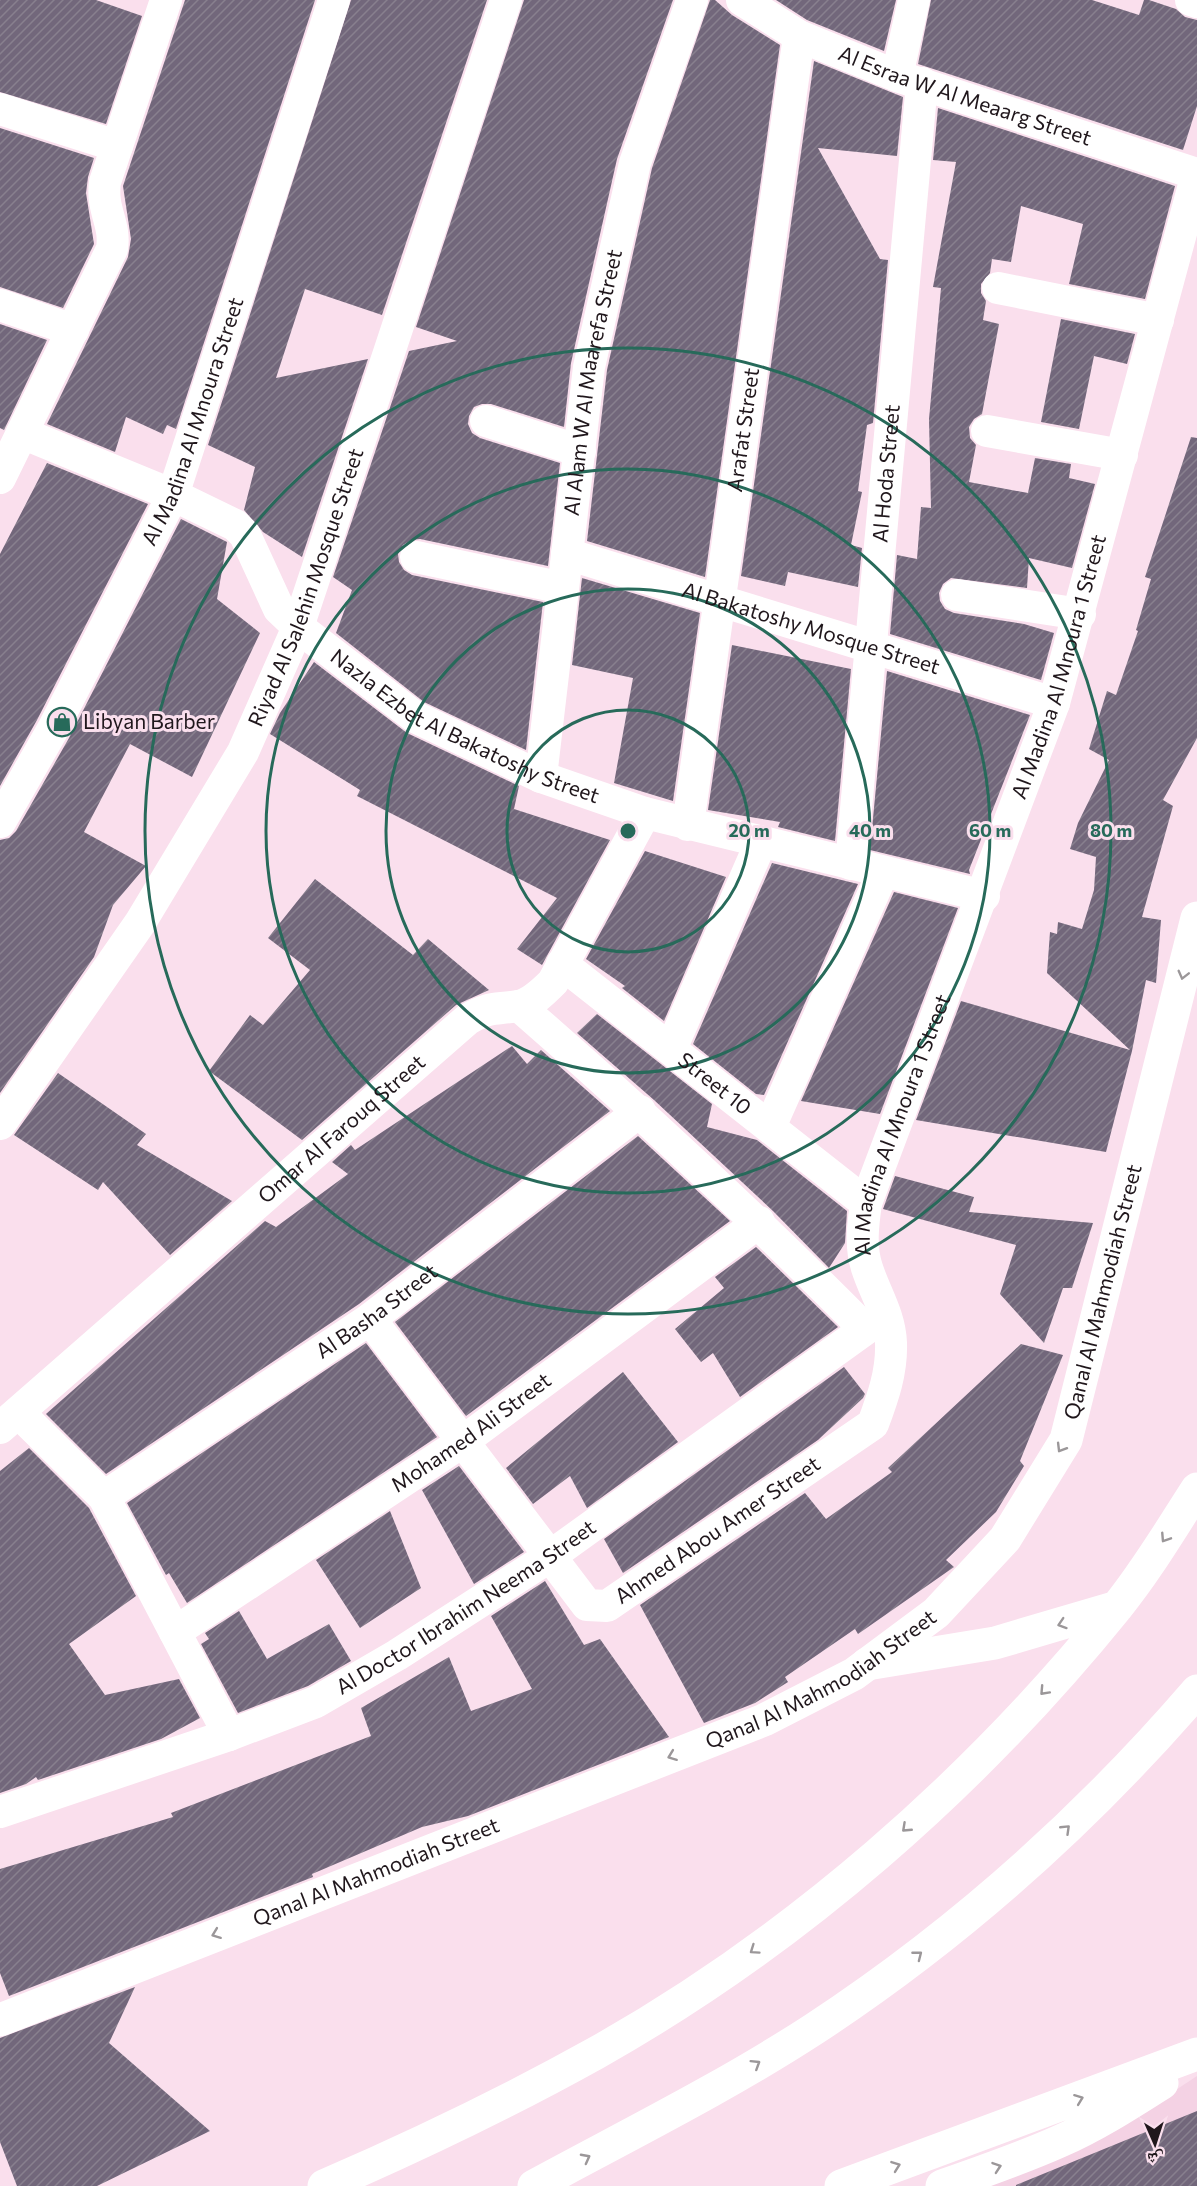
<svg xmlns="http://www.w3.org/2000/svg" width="1197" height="2186" viewBox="0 0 1197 2186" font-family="Commissioner,'Noto Naskh Arabic',sans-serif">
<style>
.built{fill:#f4d2e4}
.building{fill:url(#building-hatch)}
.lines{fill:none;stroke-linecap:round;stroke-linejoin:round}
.minor{stroke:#fff;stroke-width:32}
.tertiary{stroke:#fff;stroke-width:33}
.secondary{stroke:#fff;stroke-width:33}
.oneway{stroke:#9b9799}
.ring{fill:none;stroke:#276a5a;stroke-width:3}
.labels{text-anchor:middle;stroke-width:6;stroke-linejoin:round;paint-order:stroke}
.street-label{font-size:21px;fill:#20171c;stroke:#fadfed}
.poi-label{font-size:21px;fill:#20171c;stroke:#fadfed;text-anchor:start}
.centre{fill:#276a5a;stroke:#fadfed;stroke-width:3}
.ring-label{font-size:18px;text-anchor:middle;font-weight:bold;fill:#276a5a;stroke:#fadfed;stroke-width:6;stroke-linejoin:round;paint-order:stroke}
</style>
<defs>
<pattern id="building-hatch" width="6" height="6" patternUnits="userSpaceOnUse" patternTransform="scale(1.5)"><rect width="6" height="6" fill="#72677b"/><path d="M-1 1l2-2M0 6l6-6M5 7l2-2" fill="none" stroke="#88808e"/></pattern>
</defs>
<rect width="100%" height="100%" fill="#fadfed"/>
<path class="built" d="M1197,2076V2186H981L1159,2101Z"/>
<path class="building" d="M0,0H96L142,16L106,124L0,92Z
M185,0H315L176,429L167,425L163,434L126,417L115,452L47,424L128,257L131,239L123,186Z
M351,0H487L382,315L305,289L276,378L368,359L302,557L263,532L244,510L255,467L208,445Z
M524,0H673L617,159L571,363L564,427L491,404H482L474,407L469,416L468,424L472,433L480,438L560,463L548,566L420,539L411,540L403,545L398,554L399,562L404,570L412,575L543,602L526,750L424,702L336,633L352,590L333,577L409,351L457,341L416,327Z
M710,0H715L732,15L780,45L705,577L587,541L607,370L652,168Z
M776,0H896L884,51L807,20Z
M931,0H1092L1139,15L1144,0H1149L1176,9L1185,17L1197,20V106L1183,150L918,64Z
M814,61L903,97L897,156L818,148L880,259L888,260L873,423L867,425L858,491L862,492L851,545L862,548L858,587L788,572L785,586L741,576Z
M938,108L1175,186L1145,299L1069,284L1083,224L1021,206L1011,262L992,259L990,273L981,284V293L986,301L983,320L999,324L982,414L974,419L969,427L970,438L976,445L969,482L1028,493L1035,458L1071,464L1069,478L1095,484L1072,568L1029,558L1027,588L951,578L943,584L939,593L940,601L945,609L954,613L1024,624L1054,633L1041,680L890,634L897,555L917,559L921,507L931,508L929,419L941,288L933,287L956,162L933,160Z
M0,128L94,158L88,177L86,193L94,244L63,308L0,287Z
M1061,319L1135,334L1127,364L1094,356L1079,429L1041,422Z
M0,324L47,340L4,430L0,428Z
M1191,437L1197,438V738L1163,800L1173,806L1142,917L1161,920L1156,983L1146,980L1132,1051L1106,1152L916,1120L961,1001L1130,1050L1047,973L1050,932L1057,934L1058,922L1082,929L1094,890L1096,857L1070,849L1078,823L1109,760L1089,749L1107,691L1116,695L1138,631L1136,630L1151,579L1145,577Z
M47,463L148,504L37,720L0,786V554Z
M181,519L227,542L217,599L260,633L192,777L130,744L84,832L146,866L113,905L94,957L0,1093V840L9,838L16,831L69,738Z
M582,578L700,613L673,801L614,783L633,678L572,665Z
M732,645L851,669L835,841L778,827L780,822L708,810Z
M314,662L407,733L519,786L514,809L610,840L542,965L517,949L557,898L357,796L360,790L270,734L280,713Z
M887,671L1030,715L969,870L970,874L870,850Z
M645,851L726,877L664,1021L622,988L625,986L586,959Z
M772,863L858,884L764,1095L756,1094L693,1044Z
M315,879L413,955L428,939L489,990L456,1005L302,1140L209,1071L250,1015L263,1025L310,970L268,938Z
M894,892L958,908L880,1114L801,1101Z
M597,1014L712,1104L707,1127L757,1140L847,1211L845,1243L829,1268L773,1211L654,1100L577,1033Z
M512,1046L527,1064L541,1050L610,1111L359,1304L106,1474L46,1414L265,1221L276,1227L348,1174L332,1162L351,1145L355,1150Z
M58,1073L146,1134L137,1145L232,1201L170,1255L103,1182L98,1190L14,1135Z
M638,1136L730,1221L466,1416L395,1322Z
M895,1176L974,1197L969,1212L1093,1223L1072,1288H1063L1044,1343L1000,1294L1016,1245L883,1209Z
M756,1247L838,1327L740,1397L713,1353L701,1362L675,1329L724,1288L715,1277Z
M366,1343L437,1437L187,1603L169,1573L166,1575L127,1503Z
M1021,1344L1063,1355L1020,1461L1024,1466L996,1512L946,1560L954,1567L858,1634L855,1629L785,1677L788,1682L755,1703L704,1723L640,1605L805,1493L826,1519L892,1472L888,1468Z
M844,1367L865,1394L863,1398L818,1440L623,1573L604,1539Z
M623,1372L678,1442L587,1508L570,1476L533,1504L506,1468Z
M29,1448L89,1508L136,1596L69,1644L105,1695L179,1679L200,1718L161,1739L38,1780L36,1777L26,1784L0,1793V1471Z
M459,1466L524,1552L474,1584L422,1490Z
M390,1511L421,1588L360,1628L316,1560Z
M545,1581L584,1645L600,1639L669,1737L468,1816L422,1827L312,1874L313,1877L9,1996L0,1973V1869L173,1817L171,1813L371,1736L361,1708L449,1657L471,1711L532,1689L491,1616Z
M239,1611L267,1659L329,1624L351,1661L308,1686L238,1713L201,1644L209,1639L205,1633Z
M135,1987L109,2043L210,2131L97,2186H17L0,2142V2038Z
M1197,2111V2186H1016V2185Z"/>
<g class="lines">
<g class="minor">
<path id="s1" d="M742,0L799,36L897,76L1197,174"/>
<path d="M1191,0L1197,2"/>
<path d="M897,76L914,0"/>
<path d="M0,109L117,146"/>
<path d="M998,288L1158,320"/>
<path d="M0,305L73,330"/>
<path d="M486,421L580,451"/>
<path d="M987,431L1122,455"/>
<path id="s2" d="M22,433L173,495L235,525L245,535L279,609L298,627L415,717L541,777L645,813L984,896"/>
<path d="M0,478L112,249C116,223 101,211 105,182L166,0"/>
<path id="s3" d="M567,554L1054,703"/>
<path d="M416,557L563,588"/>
<path d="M957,595L1080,614"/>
<path id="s4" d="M541,777L589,367L635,163L692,0"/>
<path id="s5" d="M0,822L53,729L173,495L334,0"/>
<path id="s6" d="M688,825L799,36"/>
<path id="s7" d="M851,864L922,83"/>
<path id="s8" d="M562,964L866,1203"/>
<path d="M519,1006C639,1110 754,1217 865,1329"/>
<path d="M671,1049L761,842"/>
<path id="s9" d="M0,1124L140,923L243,752L298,627L506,0"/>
<path d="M770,1127L883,872"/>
<path id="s10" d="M370,1319L587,1605L607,1606L873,1424C883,1397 892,1372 891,1343C890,1315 875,1293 867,1268C860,1247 863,1224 866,1203L1054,703L1197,174"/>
<path d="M19,1413L104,1497L229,1735"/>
<path id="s11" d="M0,1428L468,1019C491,1006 494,1010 518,1006C531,1004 543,992 553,982L645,813"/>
<path id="s12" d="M104,1497L370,1319L640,1111"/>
<path id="s13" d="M175,1632L462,1442L759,1222"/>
<path id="s14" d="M0,1812L229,1735L316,1702L397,1655L549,1557L885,1315"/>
</g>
<path class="tertiary" id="s15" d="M0,2020L764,1720L854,1674L936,1613L1005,1539L1066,1440L1197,918"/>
<path class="secondary" d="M867,1664L995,1643L1117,1607
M324,2186C416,2146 508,2102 596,2053C795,1941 973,1785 1117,1607C1147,1570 1171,1529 1197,1489
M534,2186C628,2135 725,2087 814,2029C957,1935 1085,1821 1197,1691
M841,2186L1197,2054
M942,2186C981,2172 1020,2159 1058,2142C1095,2126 1129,2104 1162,2083"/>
</g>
<defs><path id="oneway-chevron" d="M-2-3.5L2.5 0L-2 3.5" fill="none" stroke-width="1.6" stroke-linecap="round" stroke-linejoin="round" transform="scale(1.5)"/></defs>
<g class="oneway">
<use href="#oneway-chevron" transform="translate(1183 975) rotate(104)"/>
<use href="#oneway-chevron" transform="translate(1061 1448) rotate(121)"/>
<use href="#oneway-chevron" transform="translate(1165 1538) rotate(123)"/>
<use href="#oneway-chevron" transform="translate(1062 1624) rotate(162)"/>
<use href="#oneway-chevron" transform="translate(1044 1691) rotate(133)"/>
<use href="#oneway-chevron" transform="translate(672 1756) rotate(159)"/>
<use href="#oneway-chevron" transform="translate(906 1828) rotate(137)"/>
<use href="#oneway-chevron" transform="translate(1066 1829) rotate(-44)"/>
<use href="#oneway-chevron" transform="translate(216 1934) rotate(159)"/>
<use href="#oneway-chevron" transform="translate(754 1950) rotate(145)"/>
<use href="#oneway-chevron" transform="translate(918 1955) rotate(-38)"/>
<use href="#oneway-chevron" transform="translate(756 2064) rotate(-32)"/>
<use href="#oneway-chevron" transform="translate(1079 2099) rotate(-21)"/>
<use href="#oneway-chevron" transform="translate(586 2158) rotate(-28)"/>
<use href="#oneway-chevron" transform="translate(896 2166) rotate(-20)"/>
<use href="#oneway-chevron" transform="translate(997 2167) rotate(-19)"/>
</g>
<g class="ring">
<circle cx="628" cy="831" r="121"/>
<circle cx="628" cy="831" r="242"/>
<circle cx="628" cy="831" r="362"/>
<circle cx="628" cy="831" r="483"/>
</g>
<defs>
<g id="shop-ring" transform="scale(1.5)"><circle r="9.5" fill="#fadfed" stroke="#276a5a" stroke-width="1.5"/><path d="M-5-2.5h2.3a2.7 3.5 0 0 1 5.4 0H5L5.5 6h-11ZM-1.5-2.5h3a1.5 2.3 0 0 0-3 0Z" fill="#276a5a"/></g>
</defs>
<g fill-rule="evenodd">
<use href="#shop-ring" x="62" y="722"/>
</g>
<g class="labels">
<g class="street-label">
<text dy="7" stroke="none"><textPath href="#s1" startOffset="244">Al Esraa W Al Meaarg Street</textPath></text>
<text dy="7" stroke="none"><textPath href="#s4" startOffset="398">Al Alam W Al Maarefa Street</textPath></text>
<text dy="7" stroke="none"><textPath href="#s5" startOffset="446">Al Madina Al Mnoura Street</textPath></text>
<text dy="7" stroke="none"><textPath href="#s6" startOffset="399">Arafat Street</textPath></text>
<text dy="7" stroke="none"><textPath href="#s7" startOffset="392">Al Hoda Street</textPath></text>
<text dy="7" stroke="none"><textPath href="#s9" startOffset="621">Riyad Al Salehin Mosque Street</textPath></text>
<text dy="7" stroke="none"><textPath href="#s3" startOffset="255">Al Bakatoshy Mosque Street</textPath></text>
<text dy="7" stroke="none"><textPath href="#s10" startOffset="1500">Al Madina Al Mnoura 1 Street</textPath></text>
<text dy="7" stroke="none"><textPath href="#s2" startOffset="550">Nazla Ezbet Al Bakatoshy Street</textPath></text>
<text dy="7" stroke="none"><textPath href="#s8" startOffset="194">Street 10</textPath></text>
<text dy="7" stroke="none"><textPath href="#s10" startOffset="1014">Al Madina Al Mnoura 1 Street</textPath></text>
<text dy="7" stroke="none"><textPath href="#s11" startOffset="454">Omar Al Farouq Street</textPath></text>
<text dy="7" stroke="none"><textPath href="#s15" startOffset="1394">Qanal Al Mahmodiah Street</textPath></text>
<text dy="7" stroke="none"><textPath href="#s12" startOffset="330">Al Basha Street</textPath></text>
<text dy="7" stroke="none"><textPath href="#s13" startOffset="357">Mohamed Ali Street</textPath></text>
<text dy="7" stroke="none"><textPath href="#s10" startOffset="513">Ahmed Abou Amer Street</textPath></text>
<text dy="7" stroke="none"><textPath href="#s14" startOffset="512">Al Doctor Ibrahim Neema Street</textPath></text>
<text dy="7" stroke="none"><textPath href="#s15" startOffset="890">Qanal Al Mahmodiah Street</textPath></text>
<text dy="7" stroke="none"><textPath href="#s15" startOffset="404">Qanal Al Mahmodiah Street</textPath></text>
</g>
<g class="poi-label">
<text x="83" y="729">Libyan Barber</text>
</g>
</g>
<circle cx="628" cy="831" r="9" class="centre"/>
<g class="ring-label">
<text x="749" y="837">20 m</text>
<text x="870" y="837">40 m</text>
<text x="990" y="837">60 m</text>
<text x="1111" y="837">80 m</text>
</g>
<g transform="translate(1155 2144) rotate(177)" stroke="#fadfed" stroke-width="4.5" paint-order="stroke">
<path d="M0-4.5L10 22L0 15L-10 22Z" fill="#20171c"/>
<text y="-9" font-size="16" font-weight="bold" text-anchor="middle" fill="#20171c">ش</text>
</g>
</svg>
